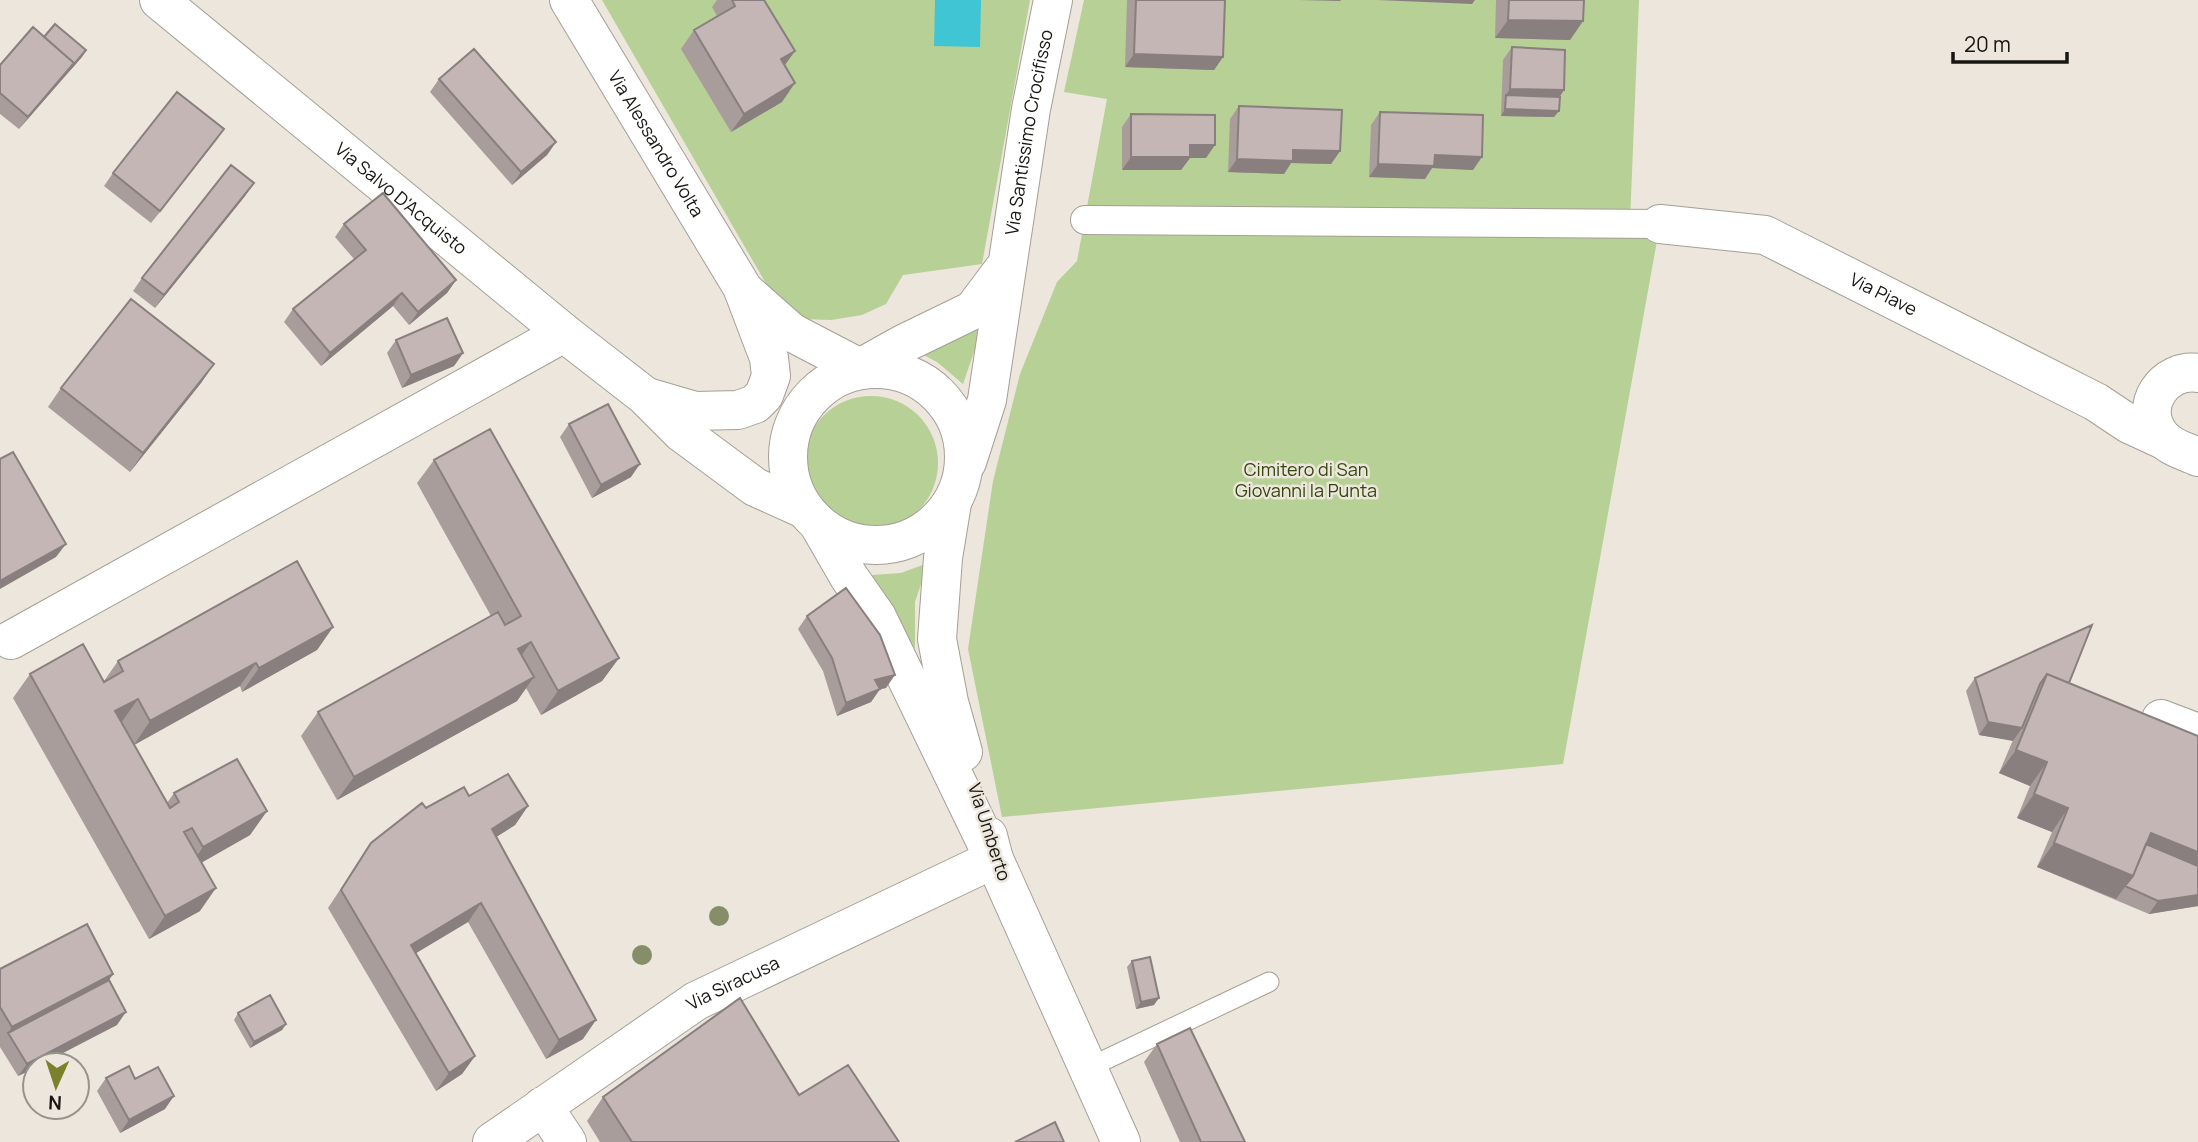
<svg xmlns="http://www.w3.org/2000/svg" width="2198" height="1142" viewBox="0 0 2198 1142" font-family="Manrope,sans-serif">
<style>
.green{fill:#b6d096}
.water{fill:#40c5d4}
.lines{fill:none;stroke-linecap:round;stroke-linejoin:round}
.service-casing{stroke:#a59f96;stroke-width:21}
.pedestrian-casing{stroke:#a59f96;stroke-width:30}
.minor-casing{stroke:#a59f96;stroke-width:40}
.tertiary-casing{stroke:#a59f96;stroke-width:40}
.service{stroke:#fff;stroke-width:19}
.pedestrian{stroke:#fff;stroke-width:28}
.minor{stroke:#fff;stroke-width:38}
.tertiary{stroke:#fff;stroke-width:38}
.tree{fill:#868e69}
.wall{fill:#a89d9b}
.shaded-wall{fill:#887f7e}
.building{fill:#c3b6b4;stroke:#887f7e;stroke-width:2}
.labels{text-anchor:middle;stroke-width:5;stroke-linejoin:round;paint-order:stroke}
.street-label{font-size:18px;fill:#181612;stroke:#ece6dc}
.park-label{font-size:18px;fill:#32460b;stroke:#ece6dc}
</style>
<rect width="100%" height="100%" fill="#ece6dc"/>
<path class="green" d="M602,0H1030L982,264L903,275L886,304L862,315L831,320L802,319L768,287Z
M1084,0H1639L1630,222L1660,224L1563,764L1002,817L968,649L993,481L1020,374L1057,282L1077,261L1107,99L1064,92Z
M985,320L963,384L937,362L920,353Z
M804 463a67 67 0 1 1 134 0a67 67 0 1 1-134 0Z
M928,563L915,602V649L872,575L901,573Z"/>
<path class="water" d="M935,0H981L980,47L934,46Z"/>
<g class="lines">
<g class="service-casing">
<path id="service" d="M1088,1068L1269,982"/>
</g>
<g class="pedestrian-casing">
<path id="pedestrian" d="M1085,220L1660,224"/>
</g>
<g class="minor-casing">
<g id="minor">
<path id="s1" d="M1660,224L1765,235L2096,402L2129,424L2166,441"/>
<path d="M11,640L564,333"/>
<path d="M2161,719L2198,733"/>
<path d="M543,1106L567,1142"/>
</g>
</g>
<g class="tertiary-casing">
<g id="tertiary">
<path id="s2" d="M159,0L564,333L645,396L682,433L755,487L804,509"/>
<path id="s3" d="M569,0L742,287L769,358L771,376L764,395L755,404L738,410L695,411L647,397"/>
<path d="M747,293L791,332L860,368L903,344L973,310L1003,270"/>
<circle cx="876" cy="457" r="88"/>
<path d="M2198,373C2164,368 2138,406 2160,435C2168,447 2185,451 2198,457"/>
<path id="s4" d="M967,462L987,400L1031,109L1053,0"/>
<path d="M952,503L943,558L937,639L949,702L963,752"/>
<path d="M988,836L994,859L1121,1142"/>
<path id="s5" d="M492,1142L696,1001L994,859L877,617L849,577L819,525"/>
</g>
</g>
<use href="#service" class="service"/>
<use href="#pedestrian" class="pedestrian"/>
<use href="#minor" class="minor"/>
<use href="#tertiary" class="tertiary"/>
</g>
<g class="tree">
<circle cx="719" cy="916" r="10"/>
<circle cx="642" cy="955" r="10"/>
</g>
<path class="wall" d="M717,0H764L795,51L784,66L782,102L731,132L681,49L694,30L717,16L712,7Z
M1127,0H1225L1223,57L1214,70L1125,67Z
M1496,0H1584L1583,21L1570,40L1495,38Z
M44,37L86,50L19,129L0,114V65Z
M1512,47L1564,90L1560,97L1554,117L1501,116L1503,60Z
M439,79L556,142L547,155L512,185L430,92Z
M1239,106L1340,151L1331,164L1291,163L1284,174L1228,172L1230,119Z
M1380,112L1473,170L1432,168L1425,179L1369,177L1371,125Z
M1131,114L1206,158H1190L1181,170H1122V127Z
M224,129L151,223L104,186L113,173Z
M245,196L155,308L133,291L142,278Z
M344,224L456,280L447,293L409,325L393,306L321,366L284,322L293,309L354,259L335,237Z
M396,340L463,353L454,366L402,388L387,353Z
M214,364L201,383L130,472L48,407L61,388Z
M569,424L631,477L592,498L560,437Z
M434,460L619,658L602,681L541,715L526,688L517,701L337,800L301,736L318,712L491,616L417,483Z
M807,616L886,688L880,689L871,702L837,716L823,671L798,629Z
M2092,625L2069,683L2198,906L2149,914L2037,867L2052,832L2017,818L2030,786L1999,773L2013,740L1979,735L1966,691L1975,678Z
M333,627L317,650L242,692L240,686L134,745L167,803L174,793L267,811L250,835L202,862L200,911L149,939L13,698L30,674L104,681L118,661Z
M469,796L528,806L515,825L496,837L583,1039L546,1059L468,922L415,953L475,1056L462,1074L436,1091L328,908L371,843L426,808Z
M1132,961L1154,1005L1136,1009L1127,967Z
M0,969L113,974L109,980L117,1025L35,1065V1068L18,1076L0,1047Z
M238,1013L286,1024L282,1030L250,1048L234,1020Z
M1157,1044L1245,1142H1180L1144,1062Z
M106,1078L165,1109L120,1133L97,1091Z
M799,1095L899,1142H600L587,1121L603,1097Z"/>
<path class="shaded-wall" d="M1299,0H1341L1340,1Z
M1378,0H1475L1472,4Z
M1508,20L1583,21L1570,40L1495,38Z
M86,50L82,57L19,129L28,117Z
M795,51L782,69L781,59Z
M1134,54L1223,57L1214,70L1125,67Z
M795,83L782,102L731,132L744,114Z
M1510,89L1564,90L1555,103L1506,95Z
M1505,109L1559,111L1554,117L1501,116Z
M224,129L215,142L151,223L160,211Z
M556,142L547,155L512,185L521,172Z
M1190,145H1215L1206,158H1190L1181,170H1122L1131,157Z
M1293,150L1340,151L1331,164L1291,163L1284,174L1228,172L1237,159Z
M1435,155L1482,157L1473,170L1432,168L1425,179L1369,177L1378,164Z
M254,183L245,196L155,308L164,295Z
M456,280L447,293L409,325L418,312Z
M402,293L393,306L321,366L330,353Z
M463,353L454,366L402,388L411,375Z
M214,364L201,383L130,472L143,453Z
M640,464L631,477L592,498L601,485Z
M66,544L56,557L0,589V581Z
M333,627L317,650L242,692L259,668Z
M531,642L514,666L518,649Z
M619,658L602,681L541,715L558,691Z
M256,663L240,686L134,745L150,721Z
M895,675L886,688L866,692L875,680Z
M534,677L517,701L337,800L354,777Z
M880,689L871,702L837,716L846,703Z
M138,699L121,723L115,711Z
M1988,722L2022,728L2013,741L1979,735Z
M2016,750L2047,762L2030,786L1999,773Z
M2034,794L2068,808L2052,832L2017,818Z
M528,806L515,825L479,848L492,829Z
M267,811L250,835L187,871L203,847Z
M2151,833L2198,852V882L2137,857Z
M2054,843L2133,876L2116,899L2037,867Z
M216,888L200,911L149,939L165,916Z
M2198,895V906L2149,914L2158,901Z
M481,903L468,922L398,964L411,945Z
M113,974L100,993L8,1033L12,1027Z
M1159,998L1154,1005L1136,1009L1141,1002Z
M126,1012L117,1025L40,1065H35V1068L18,1076L27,1064Z
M596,1020L583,1039L546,1059L559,1040Z
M286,1024L282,1030L250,1048L254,1042Z
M475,1056L462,1074L436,1091L449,1073Z
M174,1096L165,1109L120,1133L129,1120Z"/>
<path class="building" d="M732,0H764L795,51L781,59L795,83L744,114L694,30L735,6Z
M1136,0H1225L1223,57L1134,54Z
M1509,0H1584L1583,21L1508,20Z
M55,24L86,50L70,69L74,63L44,37Z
M33,27L74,63L28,117L0,93V65Z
M1512,47L1565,50L1564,90L1510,89Z
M474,49L556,142L521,172L439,79Z
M177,92L224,129L160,211L113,173Z
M1506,95L1560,97L1559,111L1505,109Z
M1239,106L1342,110L1340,151L1293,150V161L1237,159Z
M1380,112L1483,115L1482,157L1435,155L1434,166L1378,164Z
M1131,114L1215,115V145H1190V157H1131Z
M231,165L254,183L164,295L142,278Z
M383,193L456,280L418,312L402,293L330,353L293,309L366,250L344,224Z
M131,299L214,364L143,453L61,388Z
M447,318L463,353L411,375L396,340Z
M608,404L640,464L601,485L569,424Z
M490,429L619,658L558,691L531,642L518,649L534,677L354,777L318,712L498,612L505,625L521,616L434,460Z
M13,452L66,544L0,581V459Z
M297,561L333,627L259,668L256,663L150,721L138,699L115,711L170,808L179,802L174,793L237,759L267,811L203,847L192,828L184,832L216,888L165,916L30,674L83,644L104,682L123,671L118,661Z
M846,588L880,635L895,675L875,680L880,689L846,703L832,658L807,616Z
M2092,625L2069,683L2047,674L2040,684L2022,728L1988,722L1975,678Z
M2047,674L2198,736V852L2151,833L2133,876L2054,843L2068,808L2034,794L2047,762L2016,750Z
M508,774L528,806L492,829L596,1020L559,1040L481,903L411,945L475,1056L449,1073L341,890L371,843L422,803L426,808L464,787L469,796Z
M2146,844L2198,866V895L2158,901L2125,886L2133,876Z
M87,924L113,974L12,1027L0,1007V969Z
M1150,957L1159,998L1141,1002L1132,961Z
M109,980L126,1012L27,1064L8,1033Z
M270,995L286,1024L254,1042L238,1013Z
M740,998L799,1095L848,1065L899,1142H632L603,1097Z
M1190,1028L1245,1142H1201L1157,1044Z
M129,1066L135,1079L158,1067L174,1096L129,1120L106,1078Z
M1055,1122L1064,1142H1015Z"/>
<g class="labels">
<g class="street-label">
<text dy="6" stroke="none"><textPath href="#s4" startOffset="336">Via Santissimo Crocifisso</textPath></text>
<text dy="6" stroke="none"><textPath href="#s3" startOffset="168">Via Alessandro Volta</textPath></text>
<text dy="6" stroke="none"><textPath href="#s2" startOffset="313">Via Salvo D'Acquisto</textPath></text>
<text dy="6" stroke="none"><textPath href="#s1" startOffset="238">Via Piave</textPath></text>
<text transform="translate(989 832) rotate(72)" y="6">Via Umberto</text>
<text dy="6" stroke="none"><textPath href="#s5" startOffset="289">Via Siracusa</textPath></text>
</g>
<g class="park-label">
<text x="1306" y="476">Cimitero di San<tspan x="1306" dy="21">Giovanni la Punta</tspan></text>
</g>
</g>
<g transform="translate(56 1086) rotate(183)"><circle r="33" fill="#ece6dc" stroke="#97938b" stroke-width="2"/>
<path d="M0-5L12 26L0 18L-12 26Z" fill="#79812c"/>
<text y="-10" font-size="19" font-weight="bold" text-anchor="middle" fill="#181612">N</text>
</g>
<path d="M1953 52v10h114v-10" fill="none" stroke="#181612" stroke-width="3.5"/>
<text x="1964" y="52" font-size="21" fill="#181612" stroke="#ece6dc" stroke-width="5" paint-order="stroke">20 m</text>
</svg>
